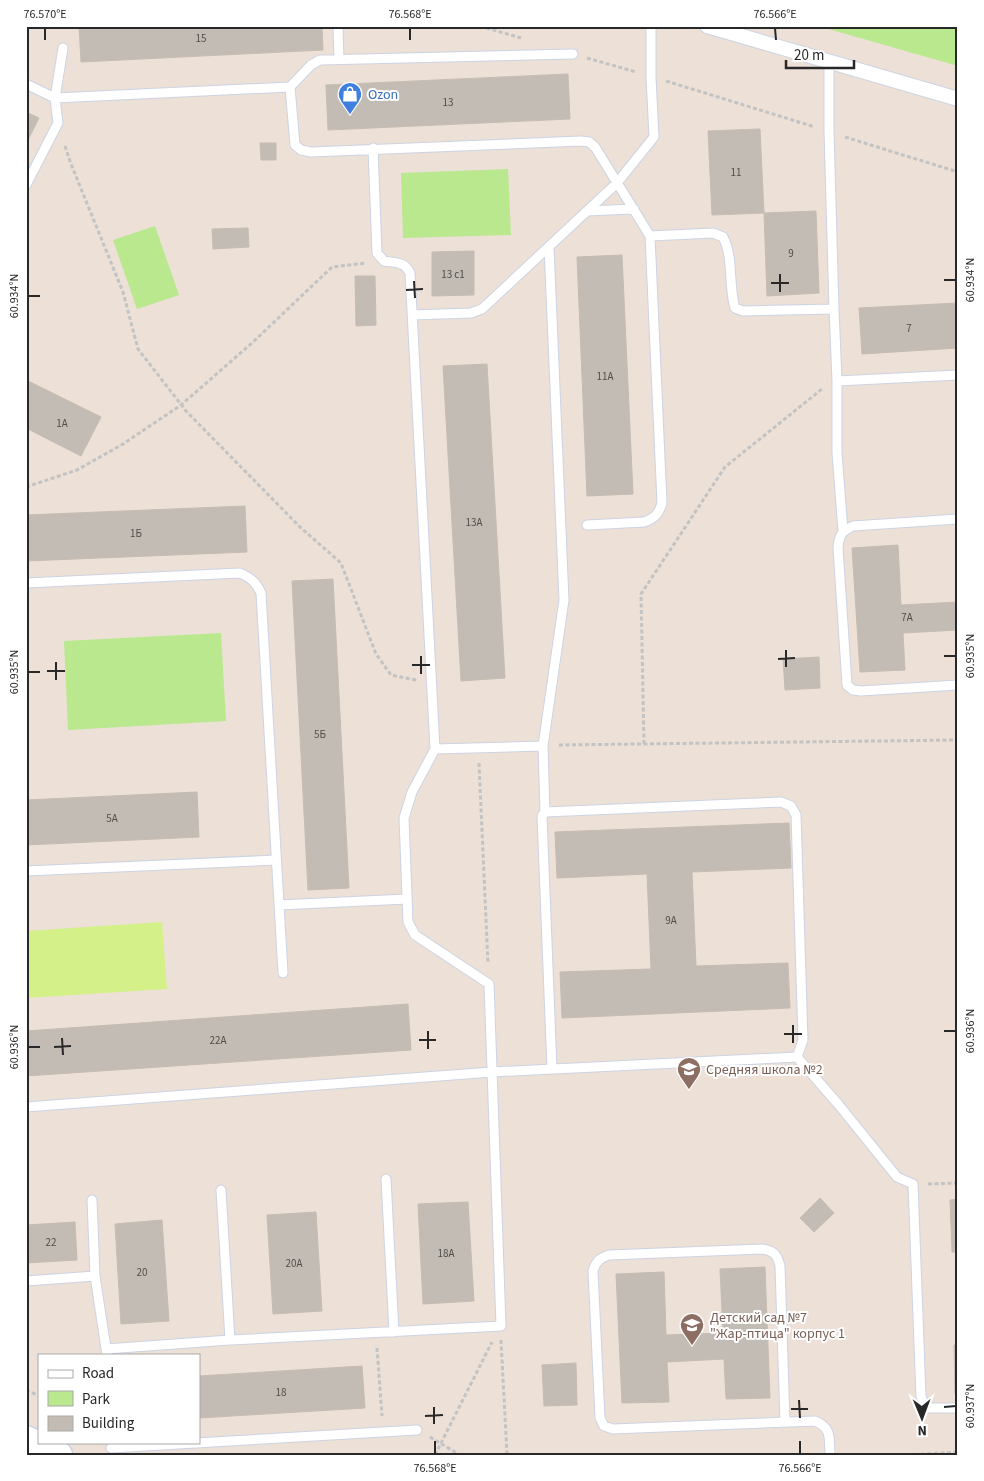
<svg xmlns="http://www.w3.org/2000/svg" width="984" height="1481" viewBox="0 0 984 1481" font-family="'Source Sans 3',sans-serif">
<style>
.green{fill:#b9e88e}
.pitch{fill:#d3f188}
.building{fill:#c3bcb4;stroke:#c7bcb1}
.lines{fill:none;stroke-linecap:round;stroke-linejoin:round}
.service-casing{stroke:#ccd4e3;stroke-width:11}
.pedestrian-casing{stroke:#ccd4e3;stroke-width:16}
.secondary-casing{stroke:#ccd4e3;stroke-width:29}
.path{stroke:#c3c3c3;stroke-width:3;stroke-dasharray:4 2.5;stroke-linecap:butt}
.service{stroke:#fff;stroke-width:9}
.pedestrian{stroke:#fff;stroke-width:14}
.secondary{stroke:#fff;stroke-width:26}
.ticks{fill:none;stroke:#282828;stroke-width:2}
.labels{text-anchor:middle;stroke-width:4;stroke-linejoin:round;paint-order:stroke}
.number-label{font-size:11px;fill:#4f4d4b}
.shop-label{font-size:14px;fill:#366cbe;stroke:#fff;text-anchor:start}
.education-label{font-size:14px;fill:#785e54;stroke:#fff;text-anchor:start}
.neatline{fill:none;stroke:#282828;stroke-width:2}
.ticks-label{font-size:12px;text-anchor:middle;fill:#282828}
</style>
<rect width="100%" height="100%" fill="#ece0d7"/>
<path class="green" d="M818,26H958V66Z
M508,169L511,235L403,238L401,173Z
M155,226L179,295L137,309L113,240Z
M221,633L226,721L68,730L64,641Z"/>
<path class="pitch" d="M162,922L167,989L26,998V931Z"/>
<path class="building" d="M79,26H322L323,50L81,62Z
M568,74L570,119L328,130L326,85Z
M26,112L39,118L26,144Z
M760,129L764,213L712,215L708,131Z
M260,143H276V160H261Z
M816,211L819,293L767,296L764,213Z
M248,228L249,247L213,249L212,229Z
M474,251V295L432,296V252Z
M622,255L633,494L587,496L577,257Z
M355,276H375L376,325L356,326Z
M958,303V348L862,354L859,308Z
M487,364L505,678L461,681L443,366Z
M26,380L101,417L81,456L26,428Z
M245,506L247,552L26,561V515Z
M898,545L901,605L958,602V630L903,633L905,670L860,672L852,548Z
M333,579L349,888L308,890L292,581Z
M819,657L820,688L785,690L783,659Z
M197,792L199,837L26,845V800Z
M789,823L791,868L692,872L696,966L788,963L790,1008L562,1018L560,972L651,969L647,874L557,878L555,832Z
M408,1004L411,1050L26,1076V1031Z
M820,1198L834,1213L814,1232L800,1218Z
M958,1199V1252H952L950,1200Z
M468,1202L474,1301L423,1304L418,1204Z
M316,1212L322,1311L273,1314L267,1215Z
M162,1220L169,1321L121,1324L115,1224Z
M75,1222L77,1260L26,1263V1225Z
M765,1267L770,1398L726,1399L724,1359L667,1362L669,1402L622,1403L616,1274L664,1272L666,1335L723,1333L720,1269Z
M954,1345H958V1394H955Z
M576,1363L577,1405L544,1406L542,1365Z
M362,1366L365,1408L199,1418V1376Z"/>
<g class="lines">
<g class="service-casing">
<path id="service" d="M338,26L339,59
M829,63V131L834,309
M26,84L55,98L290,87L295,145L301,150L311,152L581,141L589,142L595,147L650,236L713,233L723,237C734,258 728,285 735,308L743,311L834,309L837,381V453L843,531
M290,87L311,65L320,60L573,54
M26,185L58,123L55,98L63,48
M587,211L634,209
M549,247L564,600L543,746L545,812L542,816L552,1069
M412,315L471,313L482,309L617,183L654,137L651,77V26
M837,381L958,375
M958,519L853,526C842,531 839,535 838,548L847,685L853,690L861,691L958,685
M587,525L644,522C655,518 659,514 662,503L650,236
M26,583L240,573C251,578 256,582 261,593L283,973
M435,749L543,746
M545,812L781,802L791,806L796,815L803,1040L797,1057
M26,871L276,860
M279,905L407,899
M797,1057L838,1104L897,1177L913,1184L921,1396L924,1405L928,1408H958
M26,1107L492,1072L797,1057
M386,1179L394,1332
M221,1190L230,1340
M92,1200L95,1276L107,1355
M26,1281L95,1276
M106,1349L230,1340L501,1326L489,984L415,935L408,922L404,818L412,792L435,749L410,273C404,261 395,263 384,261L377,253L373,148
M785,1422L780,1266C777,1254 774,1251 762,1249L609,1255C600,1258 596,1261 593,1271L600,1418L604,1426L613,1429L815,1421C832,1428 829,1438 830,1455
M111,1448L417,1430"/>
</g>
<g class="pedestrian-casing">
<path id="pedestrian" d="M707,26L958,99"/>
</g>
<g class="secondary-casing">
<path id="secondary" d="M26,1439L59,1455"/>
</g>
<path class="path" d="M480,26L521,38
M587,58L636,72
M666,81L815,127
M845,137L958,172
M65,146L71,164L123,292L138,349L186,411L300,527L341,563L376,654L391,675L416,680
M26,487L77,470L123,444L181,405L252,343L332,267L366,263
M644,744L641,594L725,467L822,389
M559,745L958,740
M479,763L488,964
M928,1184L958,1183
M501,1340L507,1455
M377,1348L382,1416
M26,1390L39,1396
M430,1437L460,1455
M435,1455L492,1342
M908,1455L958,1452"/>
<use href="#service" class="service"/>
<use href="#pedestrian" class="pedestrian"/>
<use href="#secondary" class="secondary"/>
</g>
<path class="ticks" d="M45,28V40M410,28V40M775,28L776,40M780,274V292M944,280H956M414,281L415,298M771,283H789M406,290L423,289M28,296H40M786,650V667M421,656V674M944,656H956M778,659L795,658M56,662V680M412,665H430M47,671H65M28,672H40M793,1025V1043M428,1031V1049M944,1031H956M784,1034H802M62,1038L63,1055M419,1040H436M28,1047H40M54,1047L71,1046M799,1400L800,1418M434,1407V1424M944,1407L956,1406M791,1409H808M425,1416L443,1415M435,1441V1454M800,1441V1454"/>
<defs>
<g id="shop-pin" transform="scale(1.25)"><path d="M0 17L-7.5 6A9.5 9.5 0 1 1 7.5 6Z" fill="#3f7fe0" stroke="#fff"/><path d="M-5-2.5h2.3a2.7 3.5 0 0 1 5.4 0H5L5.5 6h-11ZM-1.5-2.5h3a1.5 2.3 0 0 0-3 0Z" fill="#fff"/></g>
<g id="school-pin" transform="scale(1.25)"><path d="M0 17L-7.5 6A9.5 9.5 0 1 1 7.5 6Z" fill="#8d6e63" stroke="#fff"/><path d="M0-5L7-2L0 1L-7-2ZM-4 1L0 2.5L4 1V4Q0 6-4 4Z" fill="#fff"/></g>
</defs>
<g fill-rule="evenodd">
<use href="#shop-pin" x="350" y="94"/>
<use href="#school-pin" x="689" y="1069"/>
<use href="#school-pin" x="692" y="1325"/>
</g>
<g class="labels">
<g class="number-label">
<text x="201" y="42">15</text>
<text x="448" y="106">13</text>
<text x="736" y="176">11</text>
<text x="791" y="257">9</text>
<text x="453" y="278">13 с1</text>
<text x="909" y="332">7</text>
<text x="605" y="380">11А</text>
<text x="62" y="427">1А</text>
<text x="474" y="526">13А</text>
<text x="136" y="537">1Б</text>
<text x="907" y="621">7А</text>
<text x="320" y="738">5Б</text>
<text x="112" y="822">5А</text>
<text x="671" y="924">9А</text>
<text x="218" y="1044">22А</text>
<text x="51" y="1246">22</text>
<text x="446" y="1257">18А</text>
<text x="294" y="1267">20А</text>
<text x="142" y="1276">20</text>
<text x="281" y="1396">18</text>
</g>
<g class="shop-label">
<text x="368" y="99">Ozon</text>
</g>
<g class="education-label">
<text x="706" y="1074">Средняя школа №2</text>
<text x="710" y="1322">Детский сад №7<tspan x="710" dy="16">"Жар-птица" корпус 1</tspan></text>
</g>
</g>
<rect width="984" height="1481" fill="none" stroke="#ffffff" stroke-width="55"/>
<rect x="38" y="1354" width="162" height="90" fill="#ffffff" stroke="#a9a9a9"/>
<rect x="48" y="1370" width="25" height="8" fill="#ffffff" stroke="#a9a9a9"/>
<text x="82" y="1378" font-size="15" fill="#282828">Road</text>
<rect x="48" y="1391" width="25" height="15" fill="#b9e88e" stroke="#a9a9a9"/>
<text x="82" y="1404" font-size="15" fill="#282828">Park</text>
<rect x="48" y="1416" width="25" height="15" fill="#c3bcb4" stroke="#a9a9a9"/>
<text x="82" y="1428" font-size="15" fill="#282828">Building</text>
<g transform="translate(922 1418) rotate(179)" stroke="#ffffff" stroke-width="4" paint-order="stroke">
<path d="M0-4L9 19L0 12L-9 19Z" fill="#282828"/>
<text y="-8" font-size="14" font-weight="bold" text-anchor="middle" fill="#282828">N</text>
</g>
<path d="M786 60v8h68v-8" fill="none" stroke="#282828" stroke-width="2.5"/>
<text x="794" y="60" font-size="15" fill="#282828" stroke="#ffffff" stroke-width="4" paint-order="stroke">20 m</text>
<rect x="28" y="28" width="928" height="1426" class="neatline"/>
<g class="ticks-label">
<text x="45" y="18">76.570°E</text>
<text x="410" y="18">76.568°E</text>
<text x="775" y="18">76.566°E</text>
<text transform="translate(970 280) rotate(-90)" y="4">60.934°N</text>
<text transform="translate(14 296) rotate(-90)" y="4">60.934°N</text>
<text transform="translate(970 656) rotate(-90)" y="4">60.935°N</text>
<text transform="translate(14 672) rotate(-90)" y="4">60.935°N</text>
<text transform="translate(970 1031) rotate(-90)" y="4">60.936°N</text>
<text transform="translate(14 1047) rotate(-90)" y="4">60.936°N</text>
<text transform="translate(970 1406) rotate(-90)" y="4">60.937°N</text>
<text x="435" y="1472">76.568°E</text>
<text x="800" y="1472">76.566°E</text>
</g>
</svg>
